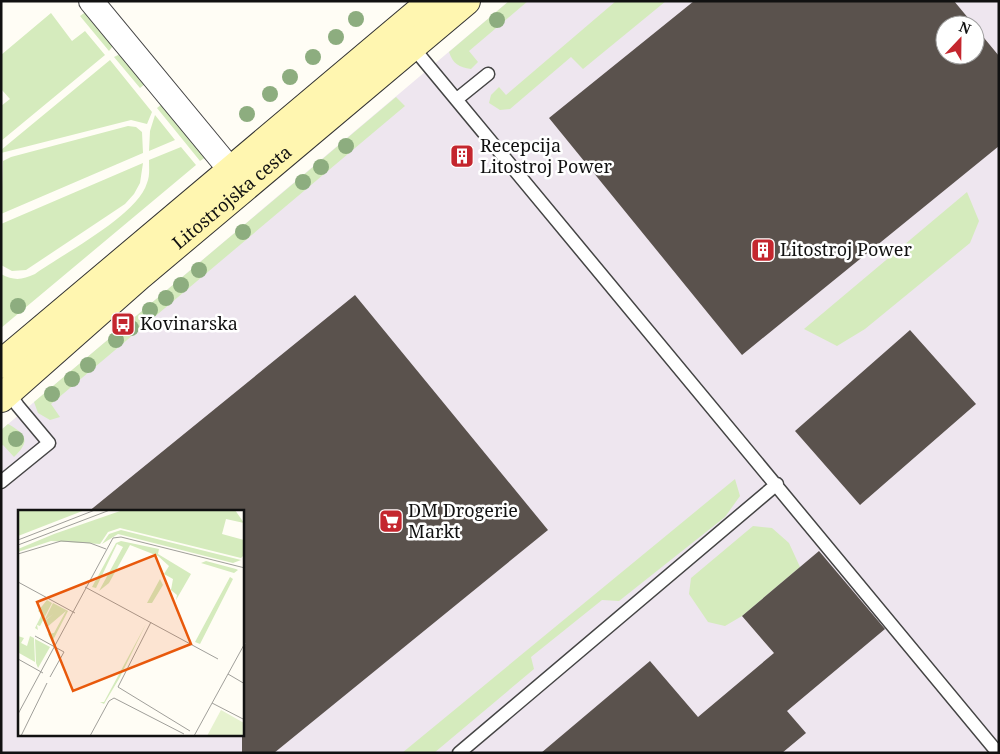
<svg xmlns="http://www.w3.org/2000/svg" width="1000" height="754" viewBox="0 0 1000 754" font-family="'Noto Serif',serif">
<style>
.industrial{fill:#eee6ef;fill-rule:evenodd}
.green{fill:#d5ebbd}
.building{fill:#5a524d}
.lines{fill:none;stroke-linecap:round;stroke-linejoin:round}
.service-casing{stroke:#444;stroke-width:15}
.minor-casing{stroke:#444;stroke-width:26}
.secondary-casing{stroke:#333;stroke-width:30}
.service{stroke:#fff;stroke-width:12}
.minor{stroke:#fff;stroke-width:24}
.secondary{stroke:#fff6b0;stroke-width:28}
.tree{fill:#8dad7f}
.labels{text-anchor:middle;stroke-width:5;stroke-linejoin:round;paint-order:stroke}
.poi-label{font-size:18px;fill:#111;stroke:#fff;text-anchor:start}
.street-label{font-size:18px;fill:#111;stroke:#fff}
.inset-road{fill:none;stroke:#a09f9a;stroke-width:1}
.view{fill:#e8590c;fill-opacity:0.15;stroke:#e8590c;stroke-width:2.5}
.inset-edge{fill:none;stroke:#111;stroke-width:2.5}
</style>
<rect width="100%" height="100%" fill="#fffdf5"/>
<path class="industrial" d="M509,1H999V753H1V430ZM945,25H975V55H945ZM19,512H242V735H19Z"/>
<path class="green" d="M509,1H528L469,51L478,62L471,69C459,67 453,64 449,52Z
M616,1H666L583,69L571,57L510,109L500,110L489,103L491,95L499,87L506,95Z
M87,11L112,42V47L109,51L80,16Z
M51,13L72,41L85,31L105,55L1,141V106L10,99L1,89V55Z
M118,55L124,57L145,84L140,88L114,57Z
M110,60L152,112L147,124L131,120L1,153V150Z
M396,97L405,106L51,404L60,417L50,420L38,413L34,402Z
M162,104L206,157L200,161L157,108Z
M155,115L175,140L149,151L150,131Z
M128,126L136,127L142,132L143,153L1,214L3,161L11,157Z
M181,147L196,165L1,328V274C14,281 22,280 35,274C64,253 137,216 147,183C150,176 149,168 149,160Z
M143,163L140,183L134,194L125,204L26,270L12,271L1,265V224Z
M967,192L979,221L970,243L865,329L837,346L804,329Z
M8,424C26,434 31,441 14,457L3,445L1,446V430Z
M735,479L740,496L725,517L619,601L602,600L531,657L534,669L434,753H402Z
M753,526L772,528L789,543L800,567L742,616L725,626L708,622L689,594L691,578Z"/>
<path class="building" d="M694,1H954L974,25H945V55H975V27L999,56V146L742,355L549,118Z
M355,295L548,530L274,753H242V512H88Z
M910,330L976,404L860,505L795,431Z
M819,551L885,629L787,711L806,733L782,753H541L650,661L698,717L774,653L742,616Z"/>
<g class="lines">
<g class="service-casing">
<path id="service" d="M411,45L998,753
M457,99L488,74
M1,482L49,443L18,406L6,389
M459,753L777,484"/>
</g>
<g class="minor-casing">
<path id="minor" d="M91,1L243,185"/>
</g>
<g class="secondary-casing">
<g id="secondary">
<path d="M1,364L432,1"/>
<path id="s1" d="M1,398L139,276L466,1"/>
</g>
</g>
<use href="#service" class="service"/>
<use href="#minor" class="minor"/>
<use href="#secondary" class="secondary"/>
</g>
<g class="tree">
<circle cx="356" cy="19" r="8"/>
<circle cx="497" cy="20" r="8"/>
<circle cx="336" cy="37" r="8"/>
<circle cx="313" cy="57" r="8"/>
<circle cx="290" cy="77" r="8"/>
<circle cx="270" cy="94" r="8"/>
<circle cx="247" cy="114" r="8"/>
<circle cx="346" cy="146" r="8"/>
<circle cx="321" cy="167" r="8"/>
<circle cx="303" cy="182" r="8"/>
<circle cx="243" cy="232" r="8"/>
<circle cx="199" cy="270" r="8"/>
<circle cx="181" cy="285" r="8"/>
<circle cx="166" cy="298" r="8"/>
<circle cx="18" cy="306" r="8"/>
<circle cx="150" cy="310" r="8"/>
<circle cx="131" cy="328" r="8"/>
<circle cx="116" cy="340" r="8"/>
<circle cx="88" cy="365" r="8"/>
<circle cx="72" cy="379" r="8"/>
<circle cx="52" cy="394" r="8"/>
<circle cx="16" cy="439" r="8"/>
</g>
<defs>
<g id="building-square" transform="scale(1.25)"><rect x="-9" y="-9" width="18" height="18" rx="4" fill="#c4262e" stroke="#fff"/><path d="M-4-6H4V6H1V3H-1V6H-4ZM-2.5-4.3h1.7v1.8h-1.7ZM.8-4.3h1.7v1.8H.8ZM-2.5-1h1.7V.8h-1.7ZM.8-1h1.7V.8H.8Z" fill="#fff"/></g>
<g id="bus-square" transform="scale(1.25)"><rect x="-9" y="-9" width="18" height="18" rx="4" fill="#c4262e" stroke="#fff"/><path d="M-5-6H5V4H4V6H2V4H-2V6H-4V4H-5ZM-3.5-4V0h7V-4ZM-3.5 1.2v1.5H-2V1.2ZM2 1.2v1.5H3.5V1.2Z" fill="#fff"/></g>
<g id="supermarket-square" transform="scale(1.25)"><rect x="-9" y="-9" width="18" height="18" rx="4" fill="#c4262e" stroke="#fff"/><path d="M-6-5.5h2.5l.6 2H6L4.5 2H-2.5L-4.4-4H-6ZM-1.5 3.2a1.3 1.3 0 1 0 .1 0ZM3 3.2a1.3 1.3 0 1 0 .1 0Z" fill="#fff"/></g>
</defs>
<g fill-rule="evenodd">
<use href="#building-square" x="462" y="156"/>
<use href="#building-square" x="763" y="250"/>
<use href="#bus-square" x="123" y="324"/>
<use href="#supermarket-square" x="391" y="521"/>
</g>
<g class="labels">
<g class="poi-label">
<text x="480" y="152">Recepcija<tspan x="480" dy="21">Litostroj Power</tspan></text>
<text x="780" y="256">Litostroj Power</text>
<text x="140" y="330">Kovinarska</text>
<text x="408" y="517">DM Drogerie<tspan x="408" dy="21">Markt</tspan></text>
</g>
<g class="street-label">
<text dy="6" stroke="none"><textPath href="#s1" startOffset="306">Litostrojska cesta</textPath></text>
</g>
</g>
<g transform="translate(18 510)">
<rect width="226" height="226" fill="#fffdf5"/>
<path d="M0,0H67L0,26ZM105,0H217L226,13L208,9L204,24L226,30V45L223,48L102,18L90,22L82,34L33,31L0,42V39L36,24ZM103,20L223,50L215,53L100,24L84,34L91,24ZM103,31L141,39L140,44L173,64L158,90L159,85L153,80L155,69L146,64L151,56L140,46L112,35L91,73L81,81L105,37L99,34L78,78L74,77L98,33ZM188,51L218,59L220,60L216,63L183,53ZM212,67L215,69L182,134L177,132ZM142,69L145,75L134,93H129ZM29,90L34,93L22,116L19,115L20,120L17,118L24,104L20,101ZM35,93L50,101L34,132L30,124L36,123L48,101L28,118L27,111L35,104L26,111ZM128,114L102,167L86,194L82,192H86ZM0,126L6,128L3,133L9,136L12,126L16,128L17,152L1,143ZM17,129L32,137L20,158L18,153Z" fill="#d5ebbd"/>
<path d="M203,200L226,213V226H189Z" fill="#e6f2cf"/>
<path class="inset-road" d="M0,30L77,0M0,35L92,0M0,44L43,31L72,33L88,39M0,72L57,103M67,77L200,149M133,112L100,177L172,221M17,126L46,142L32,167M0,149L25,163M210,164L227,174M194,193L227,210M0,204L95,28L103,27L227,58M3,226L29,173M72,226L91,191L96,188L166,224M176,226L227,133"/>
<path class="view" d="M137,45L173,134L55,181L19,92Z"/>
<rect width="226" height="226" class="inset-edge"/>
</g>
<rect width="1000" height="754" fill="none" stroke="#111111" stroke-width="5"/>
<g transform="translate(960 40) rotate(22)"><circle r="24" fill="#ffffff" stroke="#a0a0a0"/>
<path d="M0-4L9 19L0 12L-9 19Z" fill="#c4262e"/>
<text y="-8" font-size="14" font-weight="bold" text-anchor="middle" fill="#111111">N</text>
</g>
</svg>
